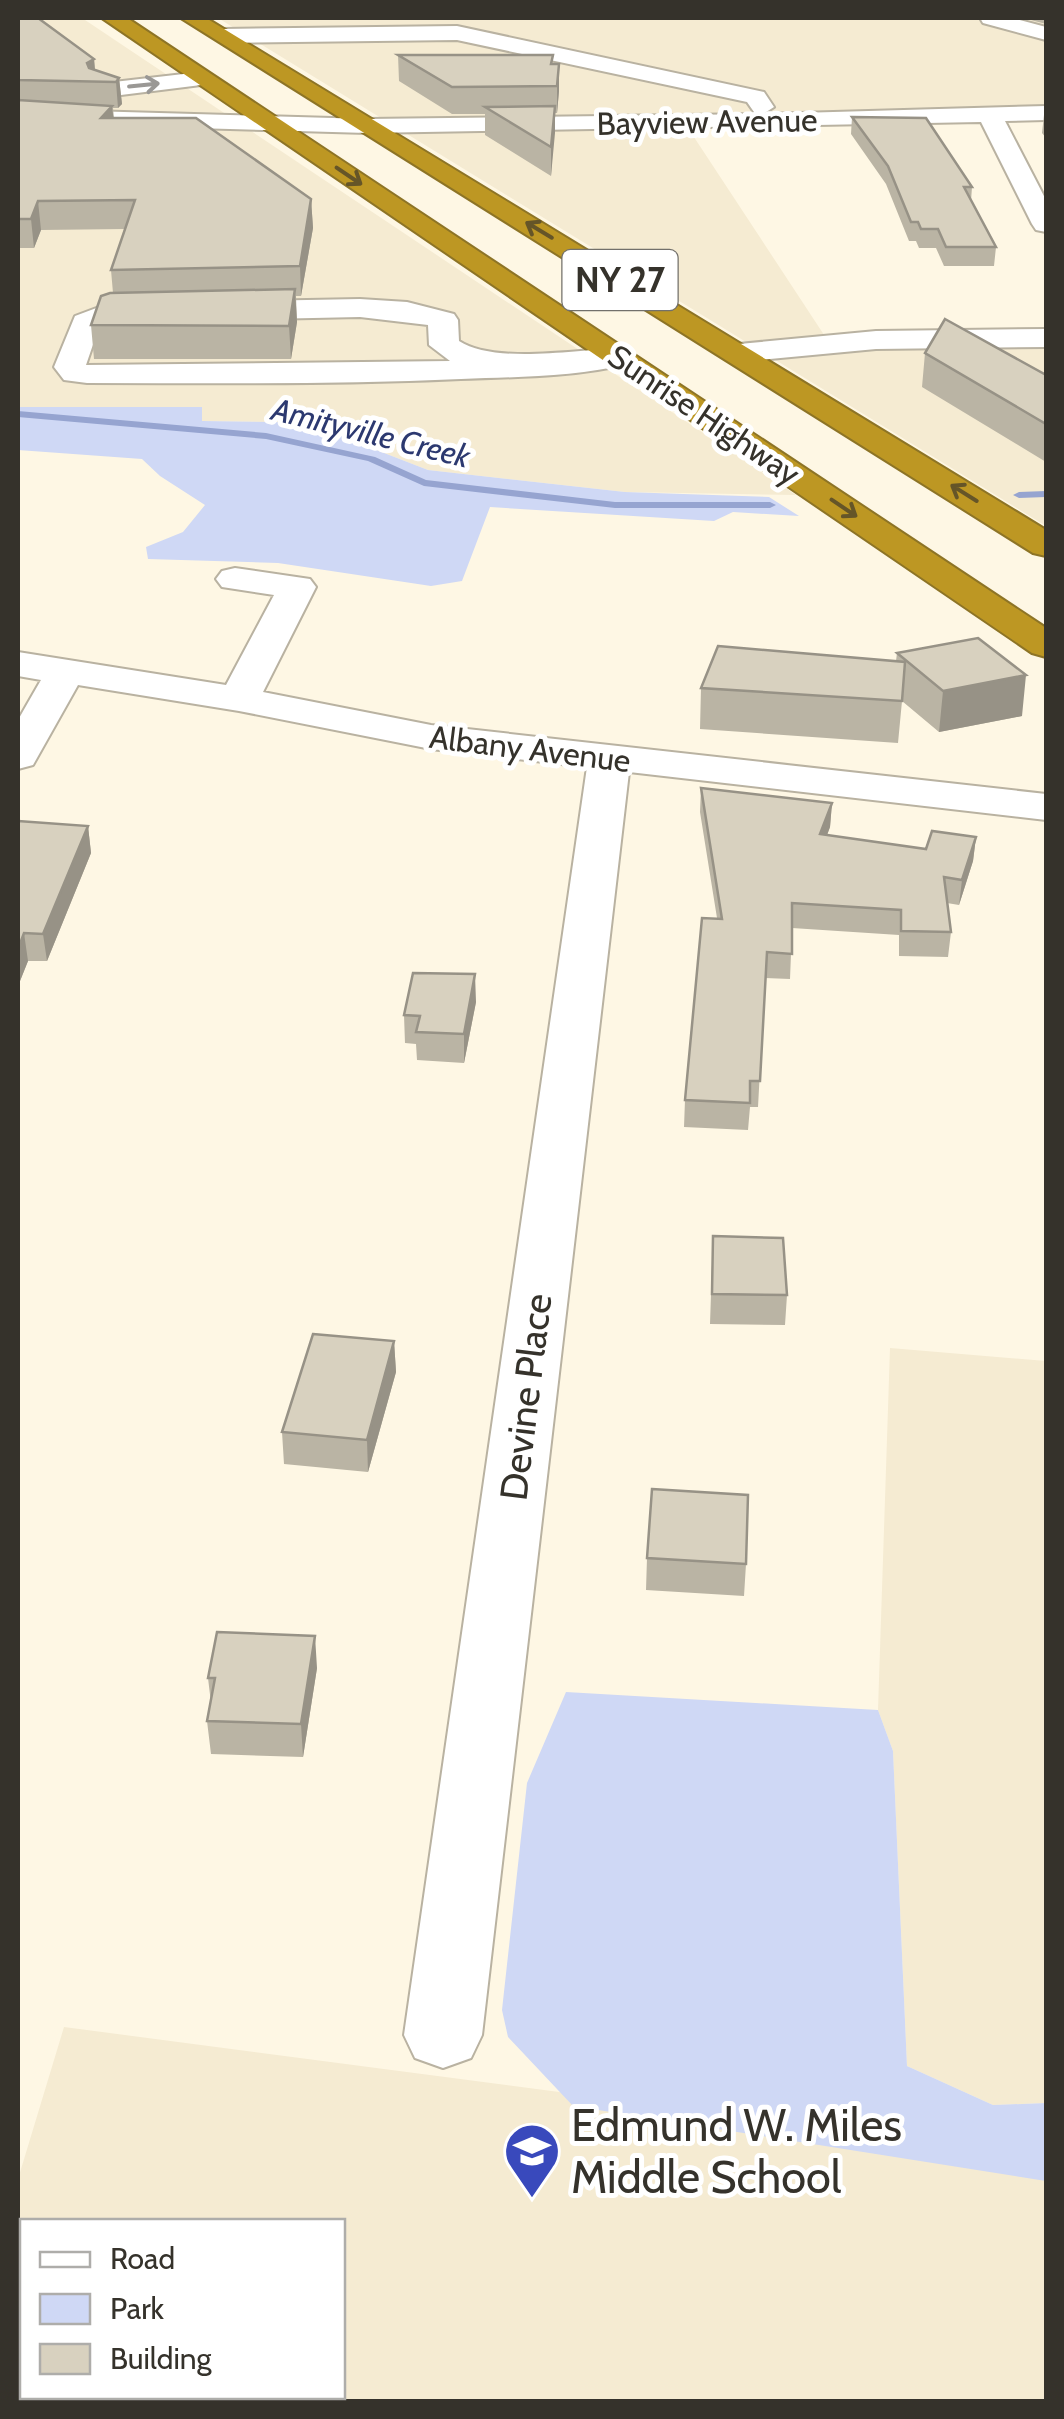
<svg xmlns="http://www.w3.org/2000/svg" width="1064" height="2419" viewBox="0 0 1064 2419" font-family="Cabin,sans-serif">
<style>
.built{fill:#f5ebd2;fill-rule:evenodd}
.green{fill:#cfd8f5}
.lines{fill:none;stroke-linecap:round;stroke-linejoin:round}
.stream{fill:#96a4d0;fill-rule:evenodd}
.minor-casing{stroke:#b9b2a1;stroke-width:4}
.highway-casing{stroke:#8d7426;stroke-width:4}
.minor{fill:#fff;fill-rule:evenodd}
.highway{fill:#bd9723;fill-rule:evenodd}
.wall{fill:#bab4a4}
.shaded-wall{fill:#979286}
.building{fill:#d8d1bf;stroke:#979286;stroke-width:2.5}
.oneway{stroke:#9a9895}
.oneway2{stroke:#655528}
.labels{text-anchor:middle;stroke-width:10;stroke-linejoin:round;paint-order:stroke}
.far-street-label{font-size:32px;fill:#35322b;stroke:#fff}
.far-water-label{font-size:32px;font-style:italic;fill:#2c3970;stroke:#fff}
.shield{fill:#fff;stroke:#72706b;stroke-width:2.5}
.shield-label{font-size:35px;font-weight:bold;fill:#35322b}
.street-label{font-size:38px;fill:#35322b;stroke:#fff}
.near-poi-label{font-size:45px;fill:#35322b;stroke:#fff;text-anchor:start}
</style>
<rect width="100%" height="100%" fill="#fef7e4"/>
<path class="built" d="M18,18H82L796,495L625,492L428,470L348,439L350,423L201,421V407H18Z
M218,18H1046V115L688,128L832,347L1046,342V526Z
M890,1348L1046,1361V2103L993,2105L907,2066L893,1751L878,1710Z
M64,2027L1046,2156V2401L18,2402V2179ZM22,2222H342V2396H22Z"/>
<path class="green" d="M18,407H202V421L351,423L348,439L428,470L625,492L769,497L799,516L733,512L714,521L490,507L462,581L431,586L278,563L148,559L146,547L183,532L205,505L160,476L142,459L18,450Z
M566,1692L878,1710L893,1751L907,2066L993,2105L1046,2103V2181L573,2106L508,2037L502,2010L527,1783Z"/>
<g class="lines">
<path class="stream" d="M18,411L266,433L375,457L426,480L615,502H770L776,505L770,508H615L424,486L368,461L266,439L18,417Z
M1046,491V497L1019,498L1013,495L1019,492Z"/>
<g class="minor-casing">
<path id="minor" d="M980,18H1012L1046,27V40L983,23Z
M457,26L764,92L774,107L763,114L1046,106V120L1005,121L1046,200V232L1036,230L1032,224L981,122L367,133L18,123V109L367,119L761,114L754,112L747,102L457,40L223,43L212,36L223,29Z
M201,72L213,79L209,84L105,97L93,90L105,83Z
M360,299L407,302L454,314L458,320L459,341C494,364 576,350 617,348L628,350L632,357L628,364C575,377 515,377 461,379C336,385 212,383 87,383L64,380L54,367L75,316L107,304ZM360,317L428,325L429,345L450,361L86,365L99,327L112,322Z
M1046,329V347L876,349L739,362L728,360L724,353L728,346L739,344L876,331Z
M235,568L310,579L316,587L263,692L431,725L1046,794V820L629,772L482,2035L471,2058L443,2068L415,2058L404,2035L587,767L431,749L239,711L78,685L33,765L18,769V720L41,680L18,676V652L226,685L274,595L222,587L216,579L222,571Z"/>
</g>
<g class="highway-casing">
<path id="highway" d="M102,18H127L1046,628V657L1032,653Z
M181,18H206L1046,530V556L1033,553Z"/>
</g>
<use href="#minor" class="minor"/>
<use href="#highway" class="highway"/>
</g>
<path class="wall" d="M18,18L94,59L95,70L119,78L122,104L118,108H113L114,118L311,199L313,228L301,296H296L297,322L291,359H94L91,325L113,293L111,270L125,229L41,230L34,248H18Z
M1023,18H1046V24Z
M398,55L559,64V91L557,113H555L551,176L485,135V114H452L399,81Z
M1044,115H1046V138L1042,133Z
M852,117L972,187L971,201L996,247L994,266H944L936,248H919L916,241H909L886,184L851,134Z
M925,353L1046,375V462L922,387Z
M897,653L1022,716L939,732L902,701L898,743L700,729L701,688L896,661Z
M701,788L832,803L830,827L827,835L926,849L976,837L973,861L959,905L947,903L951,932L948,957L899,956V935L792,928L790,979L765,978L758,1107H750L748,1130L684,1127L685,1100L717,918L700,812Z
M18,821L88,826L91,853L47,961H28L18,986Z
M476,1002L464,1063L417,1060L416,1044L405,1043L404,1015Z
M713,1236L787,1295L785,1325L710,1324Z
M394,1341L396,1372L368,1472L284,1464L282,1432Z
M647,1558L746,1564L744,1596L646,1590Z
M317,1668L303,1757L211,1754L207,1721L211,1703L208,1678Z"/>
<path class="shaded-wall" d="M94,59L96,82L87,63Z
M559,64V91L557,113V86Z
M119,78L122,104L118,108L116,82Z
M112,106L115,132L101,118Z
M555,106V133L551,176V147Z
M311,199L313,228L301,296L300,266Z
M38,201L41,230L34,248L31,219Z
M295,289L297,322L291,359L289,326Z
M1026,675L1022,716L939,732L943,691Z
M832,803L830,827L818,859L820,834Z
M88,826L91,853L47,961L43,934Z
M976,837L973,861L959,905L962,880Z
M24,933L28,961L18,986V949Z
M475,974L476,1002L464,1063V1034Z
M394,1341L396,1372L368,1472L367,1440Z
M315,1636L317,1668L303,1757L301,1724Z"/>
<path class="building" d="M18,18H38L94,59L87,63L89,68L119,78L116,82L18,80Z
M398,55H553L551,64H559L557,86L452,87Z
M18,100L112,106L101,118H196L311,199L300,266L111,270L135,200L38,201L31,219H18Z
M555,106L551,147L485,107Z
M852,117L926,118L972,187H964L996,247H946L938,229H921L918,222H911L888,166Z
M295,289L289,326L91,325L101,296L110,293Z
M945,319L1046,375V424L925,353Z
M978,638L1026,675L943,691L897,653Z
M718,646L905,662L902,701L701,688Z
M701,788L832,803L820,834L926,849L932,831L976,837L962,880L944,877L951,932L901,931V910L792,903V954L767,952L760,1081H750V1103L685,1100L702,918L722,919Z
M18,821L88,826L43,934L24,933L18,949Z
M413,973L475,974L464,1034L416,1032L420,1016L404,1015Z
M713,1236L783,1238L787,1295L712,1294Z
M313,1334L394,1341L367,1440L282,1432Z
M652,1489L748,1495L746,1564L647,1558Z
M217,1632L315,1636L301,1724L207,1721L215,1678H208Z"/>
<defs><path id="oneway-shaft" d="M-6 0H5M1.5-3L5.5 0L1.5 3" fill="none" stroke-width="1.6" stroke-linecap="round" stroke-linejoin="round" transform="scale(2.5)"/></defs>
<use class="oneway" href="#oneway-shaft" transform="translate(144 85) rotate(-6)"/>
<g class="oneway2">
<use href="#oneway-shaft" transform="translate(349 176) rotate(34)"/>
<use href="#oneway-shaft" transform="translate(539 230) rotate(-149)"/>
<use href="#oneway-shaft" transform="translate(964 493) rotate(-148)"/>
<use href="#oneway-shaft" transform="translate(844 508) rotate(34)"/>
</g>
<defs>
<g id="school-pin" transform="scale(2.875)"><path d="M0 17L-7.5 6A9.5 9.5 0 1 1 7.5 6Z" fill="#3949bc" stroke="#fff"/><path d="M0-5L7-2L0 1L-7-2ZM-4 1L0 2.5L4 1V4Q0 6-4 4Z" fill="#fff"/></g>
</defs>
<g fill-rule="evenodd">
<use href="#school-pin" x="532" y="2151"/>
</g>
<g class="labels">
<g class="far-street-label">
<text transform="translate(707 122) rotate(-1)" y="11">Bayview Avenue</text>
<text transform="translate(704 415) rotate(34)" y="11">Sunrise Highway</text>
<text transform="translate(530 749) rotate(7)" y="11">Albany Avenue</text>
</g>
<g class="far-water-label">
<text transform="translate(371 433) rotate(14)" y="11">Amityville Creek</text>
</g>
<rect class="shield" x="562.5" y="250" width="115" height="60" rx="8"/>
<g class="shield-label">
<text x="620" y="292">NY 27</text>
</g>
<g class="street-label">
<text transform="translate(526 1397) rotate(-83)" y="13">Devine Place</text>
</g>
<g class="near-poi-label">
<text x="571" y="2141">Edmund W. Miles<tspan x="571" dy="52">Middle School</tspan></text>
</g>
</g>
<rect width="1064" height="2419" fill="none" stroke="#35322b" stroke-width="40"/>
<rect x="20" y="2219" width="325" height="180" fill="#ffffff" stroke="#aeadaa" stroke-width="2.5"/>
<rect x="40" y="2252" width="50" height="15" fill="#ffffff" stroke="#aeadaa" stroke-width="2.5"/>
<text x="110" y="2269" font-size="30" fill="#35322b">Road</text>
<rect x="40" y="2294" width="50" height="30" fill="#cfd8f5" stroke="#aeadaa" stroke-width="2.5"/>
<text x="110" y="2319" font-size="30" fill="#35322b">Park</text>
<rect x="40" y="2344" width="50" height="30" fill="#d8d1bf" stroke="#aeadaa" stroke-width="2.5"/>
<text x="110" y="2369" font-size="30" fill="#35322b">Building</text>
</svg>
